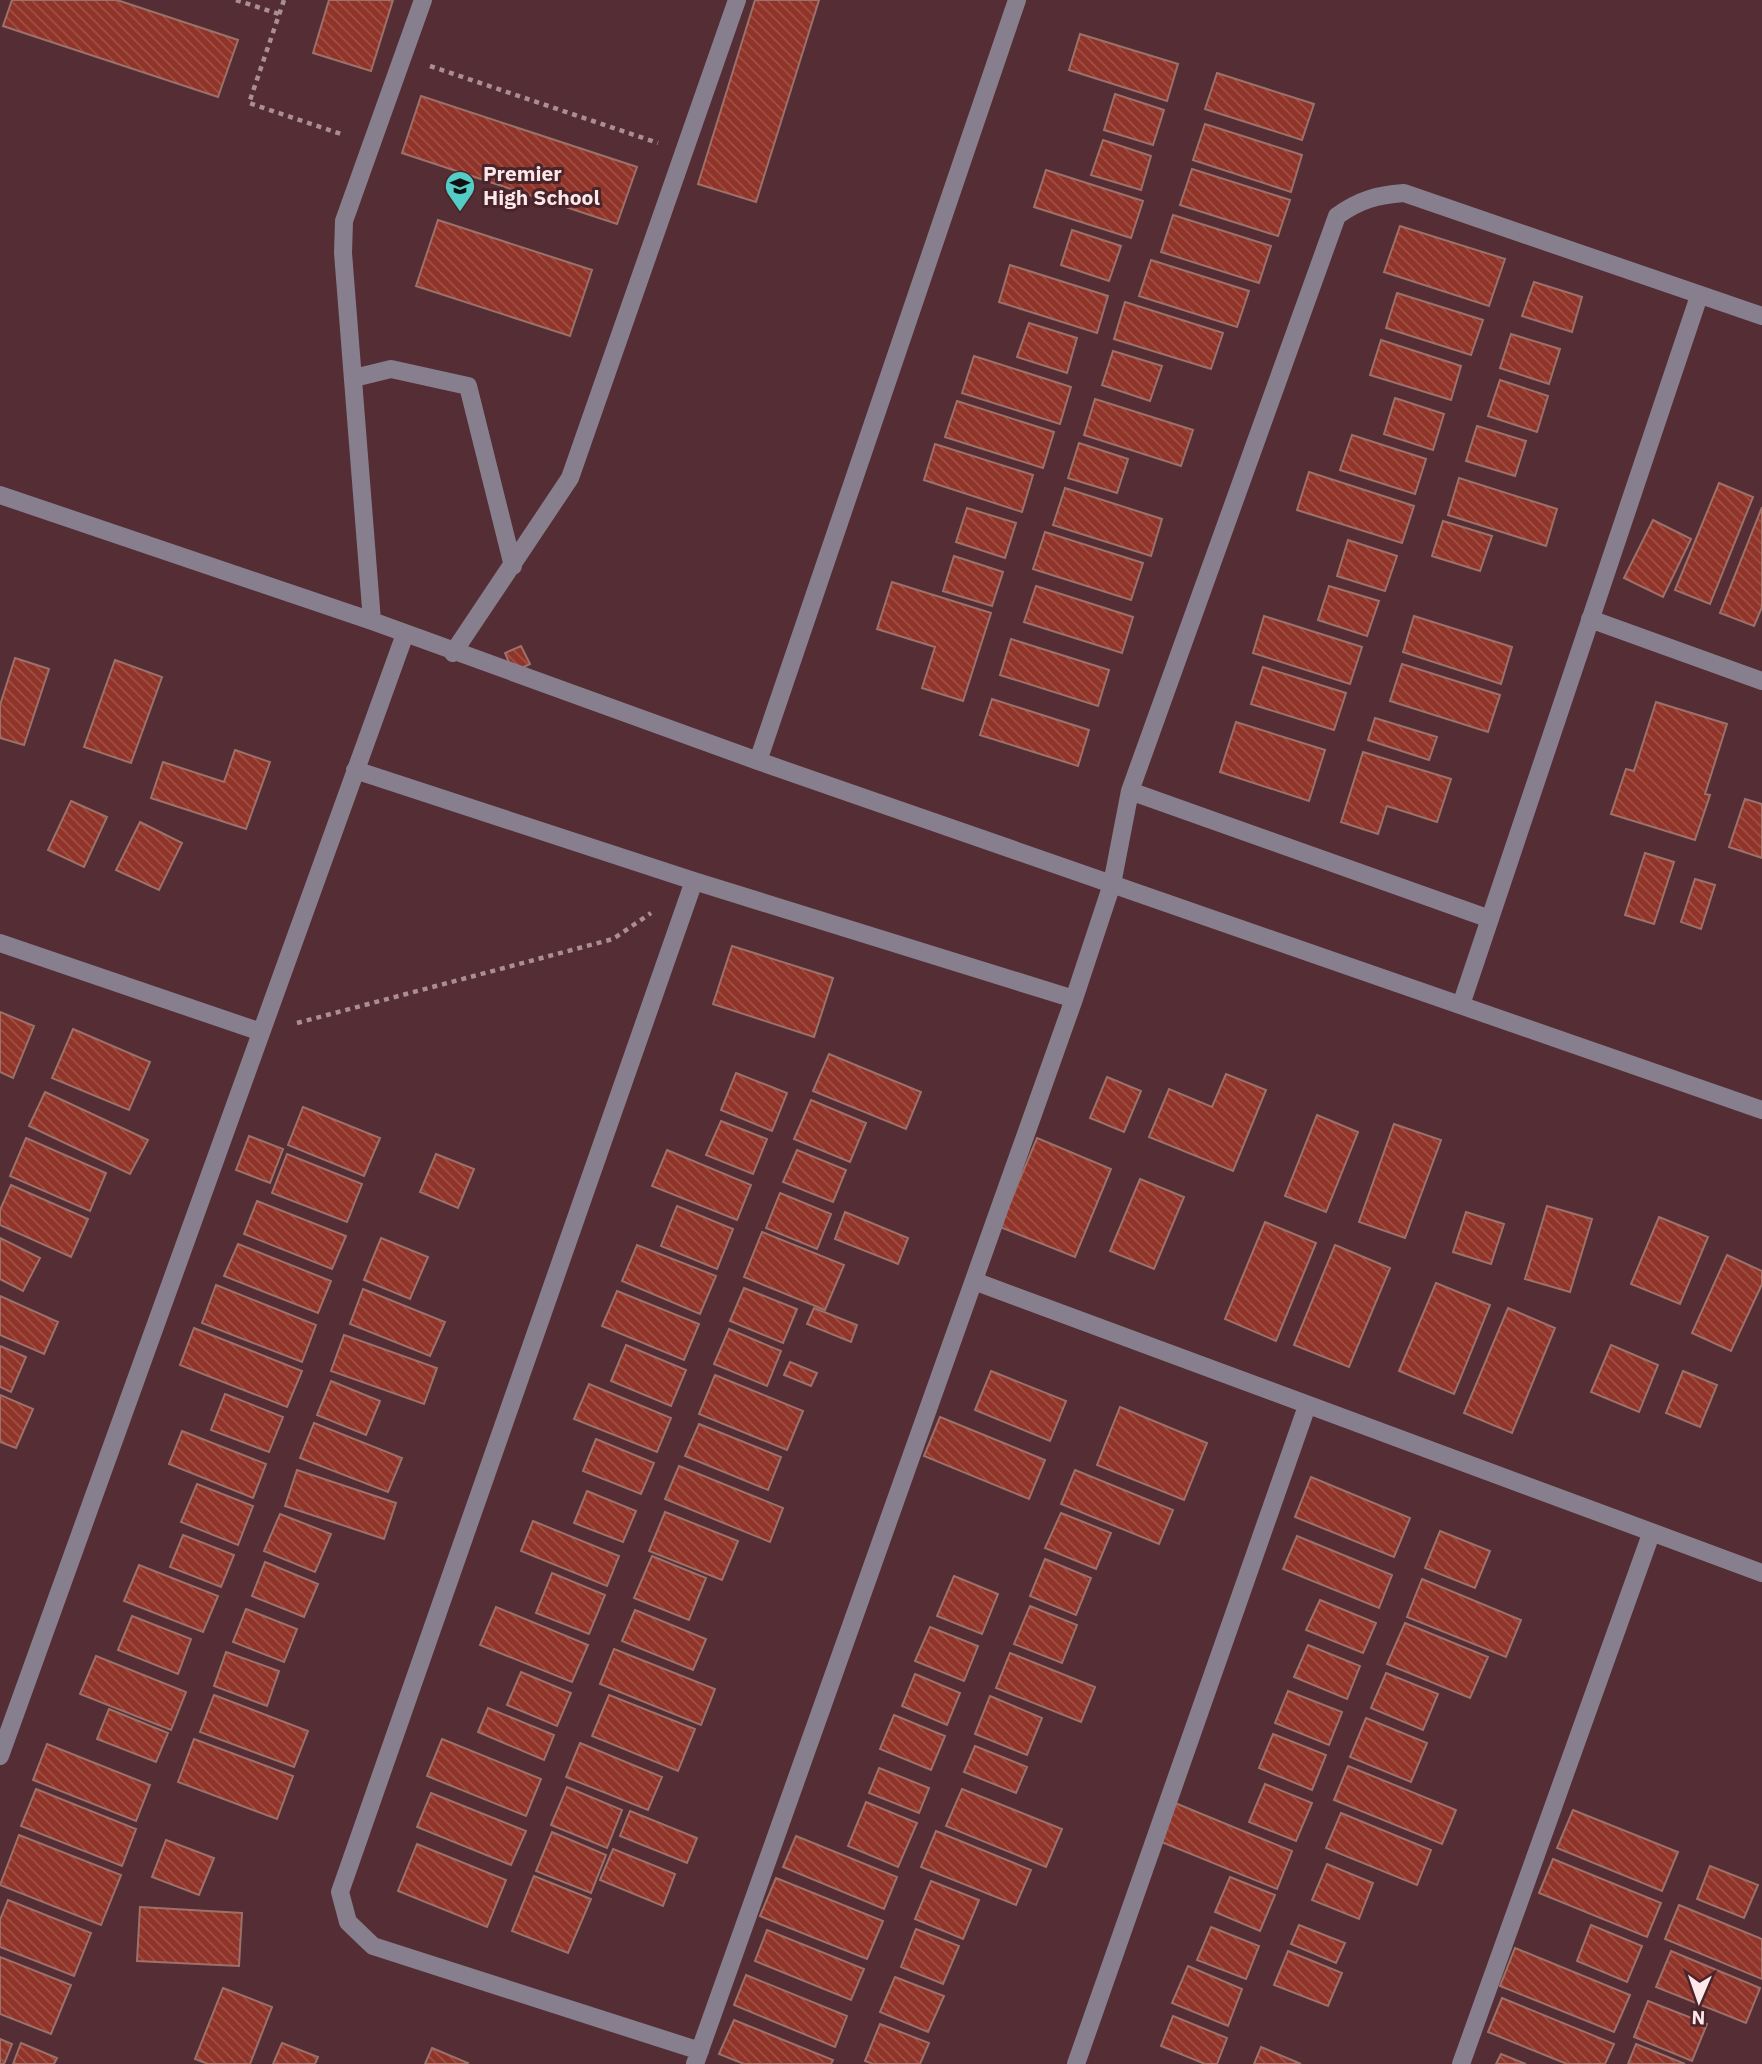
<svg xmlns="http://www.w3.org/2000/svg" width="1762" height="2064" viewBox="0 0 1762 2064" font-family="'IBM Plex Sans',sans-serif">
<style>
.building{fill:url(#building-back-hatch);stroke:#9c716a;stroke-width:2}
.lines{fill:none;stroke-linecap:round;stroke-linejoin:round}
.path{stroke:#ab8e92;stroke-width:4.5;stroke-dasharray:5 5;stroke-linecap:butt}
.minor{stroke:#877f8e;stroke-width:18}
.labels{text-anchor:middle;stroke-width:6;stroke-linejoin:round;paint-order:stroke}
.poi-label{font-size:21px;font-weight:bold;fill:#fde8ea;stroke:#49242a;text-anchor:start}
</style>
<defs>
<pattern id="building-back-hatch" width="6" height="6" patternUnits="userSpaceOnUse" patternTransform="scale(1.75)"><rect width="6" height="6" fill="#903328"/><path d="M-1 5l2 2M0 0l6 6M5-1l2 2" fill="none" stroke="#a05147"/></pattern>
</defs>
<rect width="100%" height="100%" fill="#542e34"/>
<path class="building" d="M12,0H117L238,40L218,97L3,26Z
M329,0H393L371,71L313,53Z
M755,0H819L756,202L698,184Z
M1080,34L1178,64L1167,101L1069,70Z
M1217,73L1314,104L1302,140L1205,109Z
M1115,94L1164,110L1153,145L1104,130Z
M421,96L637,167L617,224L402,153Z
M1205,124L1302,155L1291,192L1193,160Z
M1103,140L1151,156L1141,190L1091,175Z
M1192,169L1290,200L1278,236L1180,205Z
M1046,170L1143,201L1131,238L1034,207Z
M1173,215L1271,246L1259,283L1161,252Z
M438,220L592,270L570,336L416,286Z
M1400,226L1505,259L1489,306L1384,272Z
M1072,230L1121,246L1109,281L1061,265Z
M1151,260L1249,291L1237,327L1139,296Z
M1010,265L1108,296L1097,333L999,302Z
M1534,282L1582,297L1572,332L1522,316Z
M1397,293L1483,320L1471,355L1386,328Z
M1125,302L1223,333L1211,369L1114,339Z
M1029,323L1077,338L1067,373L1017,357Z
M1511,334L1560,349L1549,384L1500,368Z
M1381,340L1461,366L1451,400L1370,375Z
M1113,351L1162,366L1150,401L1102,385Z
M974,356L1071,387L1060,424L962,393Z
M1500,380L1548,396L1537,432L1488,416Z
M1395,398L1444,414L1433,450L1384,434Z
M1095,399L1193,430L1181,466L1084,435Z
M957,401L1054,432L1043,468L945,437Z
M1477,426L1526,441L1515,476L1466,461Z
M1352,435L1426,459L1415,494L1340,470Z
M1079,443L1128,459L1117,493L1068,478Z
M935,444L1033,475L1022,512L924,480Z
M1309,472L1414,506L1402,543L1297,510Z
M1459,478L1557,509L1546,546L1448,515Z
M1719,483L1753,497L1710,604L1675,590Z
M1065,488L1162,519L1151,556L1053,525Z
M1762,507V607L1754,626L1720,613Z
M967,508L1016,523L1005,558L956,542Z
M1653,520L1691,539L1663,597L1624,578Z
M1443,521L1492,536L1480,571L1432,556Z
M1045,532L1143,563L1131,600L1033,569Z
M1348,540L1397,556L1385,591L1337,576Z
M954,556L1003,572L992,606L943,591Z
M892,582L991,613L963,701L922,688L935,647L877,629Z
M1036,586L1133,617L1122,653L1024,622Z
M1329,586L1379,601L1367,636L1318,620Z
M1264,616L1362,647L1350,684L1253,653Z
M1414,616L1512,647L1501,684L1403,652Z
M1011,639L1109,670L1098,706L1000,675Z
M521,646L530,664L513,672L505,653Z
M15,658L49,669L24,745L0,738V705Z
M115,660L162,677L131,763L84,747Z
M1402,664L1500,695L1488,732L1390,701Z
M1263,667L1346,693L1334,730L1251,704Z
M992,699L1089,730L1078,766L980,735Z
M1656,702L1727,724L1705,794L1710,795L1695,840L1611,814L1626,769L1634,771Z
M1375,718L1437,737L1429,760L1368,740Z
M1236,722L1325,750L1309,801L1220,772Z
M235,750L270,762L246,829L151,798L163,762L224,782Z
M1363,752L1451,779L1437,822L1387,806L1378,834L1341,822Z
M1745,799L1762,804V858L1729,847Z
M71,801L107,817L84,867L48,850Z
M140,822L182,843L159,890L116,870Z
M1645,853L1674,862L1654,924L1625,915Z
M1695,879L1715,885L1701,929L1681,922Z
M732,946L833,978L814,1037L713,1004Z
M0,1012L34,1026L13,1078L0,1072Z
M73,1029L150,1062L129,1110L52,1078Z
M829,1054L921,1092L906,1129L813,1091Z
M736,1073L787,1093L772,1131L721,1110Z
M1226,1074L1266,1090L1233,1171L1149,1137L1169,1089L1212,1107Z
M1107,1077L1141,1091L1124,1132L1090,1118Z
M45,1092L148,1140L130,1174L29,1126Z
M811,1100L866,1123L850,1162L794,1139Z
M303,1107L380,1138L364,1176L288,1145Z
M1317,1115L1358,1132L1326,1212L1285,1196Z
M721,1121L767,1139L753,1174L706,1155Z
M1394,1124L1441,1140L1405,1238L1359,1222Z
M249,1136L283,1149L270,1183L236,1170Z
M26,1138L106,1173L90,1211L10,1176Z
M1037,1138L1111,1169L1075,1257L1000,1227Z
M667,1150L751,1185L737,1220L652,1186Z
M797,1150L846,1170L833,1202L783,1182Z
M287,1154L362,1184L347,1222L272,1193Z
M436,1154L474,1169L458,1208L420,1192Z
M1140,1179L1184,1197L1154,1269L1110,1251Z
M11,1185L88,1219L71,1257L0,1225V1210Z
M780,1193L831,1214L817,1249L766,1228Z
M257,1201L346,1236L332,1269L244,1234Z
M677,1206L733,1229L717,1269L661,1246Z
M1547,1206L1592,1219L1570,1292L1525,1279Z
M845,1212L908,1238L898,1264L835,1239Z
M1466,1212L1504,1224L1491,1264L1453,1252Z
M1659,1217L1708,1237L1680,1304L1631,1284Z
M1265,1222L1316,1243L1276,1341L1225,1319Z
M762,1232L844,1265L825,1310L744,1277Z
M0,1238L40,1258L23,1291L0,1279Z
M381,1238L428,1257L410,1299L364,1280Z
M238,1244L331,1281L318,1313L224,1276Z
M637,1245L716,1276L700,1314L622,1281Z
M1335,1245L1390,1268L1349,1367L1294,1345Z
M1727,1255L1762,1271V1284L1731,1351L1692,1333Z
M1436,1283L1490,1305L1454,1394L1399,1371Z
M216,1285L316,1325L302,1362L202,1323Z
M744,1288L797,1309L783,1343L730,1321Z
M363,1289L445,1322L430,1356L350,1324Z
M617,1291L699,1324L684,1360L602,1326Z
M0,1296L58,1322L44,1354L0,1335Z
M814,1308L857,1325L851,1342L807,1324Z
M1508,1308L1555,1328L1512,1433L1464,1413Z
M194,1328L302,1371L287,1407L180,1365Z
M729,1329L781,1351L767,1386L714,1364Z
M344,1335L437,1368L424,1404L331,1371Z
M626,1345L686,1370L671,1406L611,1381Z
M1611,1345L1658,1365L1639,1412L1591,1392Z
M0,1346L26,1357L11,1392L0,1387Z
M790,1362L817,1373L811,1386L784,1375Z
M991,1371L1066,1401L1050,1441L975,1410Z
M1683,1371L1717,1385L1700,1427L1666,1413Z
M715,1375L803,1411L787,1450L699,1414Z
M331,1381L380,1401L366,1435L317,1415Z
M589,1384L671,1418L657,1452L574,1419Z
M225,1394L283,1417L269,1452L211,1430Z
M0,1395L33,1409L16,1448L0,1442Z
M1120,1407L1207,1443L1184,1500L1097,1465Z
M940,1417L1045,1460L1029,1499L924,1456Z
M314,1423L402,1458L388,1492L300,1458Z
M699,1424L781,1457L768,1490L685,1456Z
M182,1431L266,1464L253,1498L169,1464Z
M596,1439L654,1463L641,1494L583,1471Z
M679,1466L783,1508L770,1542L665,1499Z
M297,1470L396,1503L384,1539L285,1506Z
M1075,1470L1173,1510L1159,1544L1061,1504Z
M1311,1477L1410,1518L1394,1557L1295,1517Z
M197,1484L253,1506L238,1545L181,1522Z
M587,1491L636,1511L623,1542L574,1523Z
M665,1512L738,1541L722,1580L649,1551Z
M1061,1513L1111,1533L1096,1569L1045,1548Z
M280,1514L331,1534L315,1572L264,1551Z
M533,1521L619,1556L607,1586L521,1551Z
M1440,1531L1490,1551L1475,1588L1425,1568Z
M183,1535L234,1555L221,1587L170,1567Z
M1297,1536L1392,1575L1379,1608L1283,1569Z
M652,1556L706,1578L689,1620L634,1598Z
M1045,1559L1091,1578L1076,1615L1030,1596Z
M265,1562L318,1584L304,1617L252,1596Z
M139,1565L218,1596L203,1632L124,1601Z
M552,1573L605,1595L589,1634L536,1613Z
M954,1576L998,1594L982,1634L937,1616Z
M1422,1579L1521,1620L1506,1657L1407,1617Z
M1320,1600L1376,1623L1363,1653L1306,1630Z
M1030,1606L1077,1625L1062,1663L1014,1644Z
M496,1607L588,1645L572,1682L480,1645Z
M246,1609L297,1629L284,1662L233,1642Z
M635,1610L706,1639L693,1670L622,1641Z
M132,1616L191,1639L178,1674L118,1650Z
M1405,1623L1488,1657L1470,1698L1387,1664Z
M930,1627L978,1646L964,1681L915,1661Z
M1308,1645L1360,1666L1347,1699L1294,1677Z
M614,1649L715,1689L701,1725L600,1684Z
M226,1652L279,1671L267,1706L214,1686Z
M1010,1653L1095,1687L1081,1722L996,1688Z
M96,1656L186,1692L171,1730L80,1694Z
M521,1672L571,1693L557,1726L507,1705Z
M1386,1673L1438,1694L1423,1730L1371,1708Z
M915,1674L960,1693L947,1725L902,1706Z
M1288,1691L1342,1712L1329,1745L1275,1723Z
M214,1695L308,1731L294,1767L200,1732Z
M609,1695L695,1729L678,1771L592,1736Z
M990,1696L1042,1718L1027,1755L975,1734Z
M488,1708L554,1735L544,1760L478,1732Z
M109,1709L168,1733L156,1762L97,1739Z
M894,1715L945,1736L931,1770L880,1749Z
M1366,1718L1427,1743L1411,1782L1350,1757Z
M1273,1734L1326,1755L1312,1790L1259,1768Z
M194,1739L293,1776L277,1819L178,1782Z
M442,1739L541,1779L526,1816L427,1776Z
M580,1743L662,1777L648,1810L566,1777Z
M47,1744L150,1785L136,1821L33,1780Z
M975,1746L1027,1767L1016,1793L964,1772Z
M1348,1766L1456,1810L1442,1844L1334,1800Z
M879,1768L929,1788L919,1813L869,1793Z
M1265,1784L1312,1803L1296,1841L1249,1822Z
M567,1787L622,1810L607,1848L551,1825Z
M36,1789L136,1829L122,1866L21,1826Z
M962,1789L1062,1829L1046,1867L946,1826Z
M431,1793L526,1831L511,1865L417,1827Z
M866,1802L917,1823L898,1867L848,1846Z
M1175,1803L1292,1851L1277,1889L1159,1841Z
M1573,1810L1678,1852L1662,1891L1557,1848Z
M630,1811L697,1838L687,1863L620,1836Z
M1341,1813L1431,1850L1417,1885L1326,1848Z
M936,1831L1031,1870L1016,1905L921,1867Z
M552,1832L606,1855L591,1893L536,1871Z
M19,1835L121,1875L101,1925L0,1885Z
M796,1836L897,1877L884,1909L783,1867Z
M166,1840L214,1858L199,1895L152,1877Z
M417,1844L506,1880L487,1927L398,1891Z
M613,1849L675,1874L663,1906L600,1880Z
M1553,1859L1661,1903L1647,1937L1539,1893Z
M1327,1864L1373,1883L1359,1919L1312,1900Z
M1710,1866L1758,1885L1744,1918L1697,1899Z
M534,1876L591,1899L568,1953L512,1931Z
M1230,1877L1275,1895L1260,1931L1215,1912Z
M776,1878L883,1921L867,1959L760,1916Z
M931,1881L979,1900L963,1939L915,1919Z
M8,1900L91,1933L74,1976L0,1947V1920Z
M1679,1905L1762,1939V1979L1665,1939Z
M140,1907L242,1913L239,1966L137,1961Z
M1299,1925L1345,1943L1336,1963L1291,1944Z
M1591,1925L1642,1946L1627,1982L1577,1961Z
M1211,1927L1259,1946L1246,1979L1197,1960Z
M916,1929L959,1946L943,1984L901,1967Z
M767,1930L864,1969L851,2000L755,1961Z
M1515,1948L1630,1995L1614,2032L1500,1986Z
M1288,1951L1342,1973L1328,2006L1274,1985Z
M1671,1951L1760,1988L1746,2023L1656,1987Z
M0,1957L71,1985L51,2034L0,2014Z
M1188,1966L1242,1989L1228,2026L1172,2003Z
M746,1975L847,2016L835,2047L734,2005Z
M895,1977L944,1996L928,2032L880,2012Z
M223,1988L272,2007L250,2064H208L195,2059Z
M1502,1998L1614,2044L1605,2064H1567L1488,2032Z
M1648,2001L1707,2024L1692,2061L1634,2037Z
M1173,2016L1227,2038L1217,2064H1205L1161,2046Z
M734,2020L833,2060L831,2064H744L719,2054Z
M880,2024L929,2043L920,2064H873L865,2061Z
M0,2039L12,2044L4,2064H0Z
M21,2043L57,2058L54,2064H13Z
M282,2043L318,2057L315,2064H273Z
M1636,2044L1685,2064H1628Z
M1261,2047L1301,2064H1254Z
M432,2048L468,2063L467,2064H425Z
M1501,2054L1526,2064H1496Z"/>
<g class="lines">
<path class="path" d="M236,0L279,14
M284,0L249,103L344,135
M430,66L658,143
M297,1023L613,939L651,913"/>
<path class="minor" d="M354,378L391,369L468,386L513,566
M0,495L372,621L758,761L1762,1110
M1590,619L1762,681
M372,621L343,253L344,221L423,0
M453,653L570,478L737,0
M758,761L1017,0
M355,770L694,881L1074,999
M694,881L340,1892L348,1922L373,1946L700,2051
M1490,919L1130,791L1337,216C1359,200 1377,195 1404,193L1762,316
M0,943L261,1032
M1461,1005L1699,296
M974,1281L1762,1573
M0,1756L405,634
M695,2064L1074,999L1112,884L1130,791
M1076,2064L1307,1406
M1461,2064L1651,1534"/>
</g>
<defs>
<g id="school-pin" transform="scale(1.575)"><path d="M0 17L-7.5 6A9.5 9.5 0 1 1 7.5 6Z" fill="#54cdc6" stroke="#49242a"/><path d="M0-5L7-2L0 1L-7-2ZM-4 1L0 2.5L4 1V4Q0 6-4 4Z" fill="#111"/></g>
</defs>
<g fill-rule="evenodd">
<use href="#school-pin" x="460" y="186"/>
</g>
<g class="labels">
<g class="poi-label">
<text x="483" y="181">Premier<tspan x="483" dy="24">High School</tspan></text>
</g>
</g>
<g transform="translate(1699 2001) rotate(182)" stroke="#49242a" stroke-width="5" paint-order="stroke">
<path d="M0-5L12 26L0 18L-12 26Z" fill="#fde8ea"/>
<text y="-10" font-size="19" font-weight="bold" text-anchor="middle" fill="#fde8ea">N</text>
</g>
</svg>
